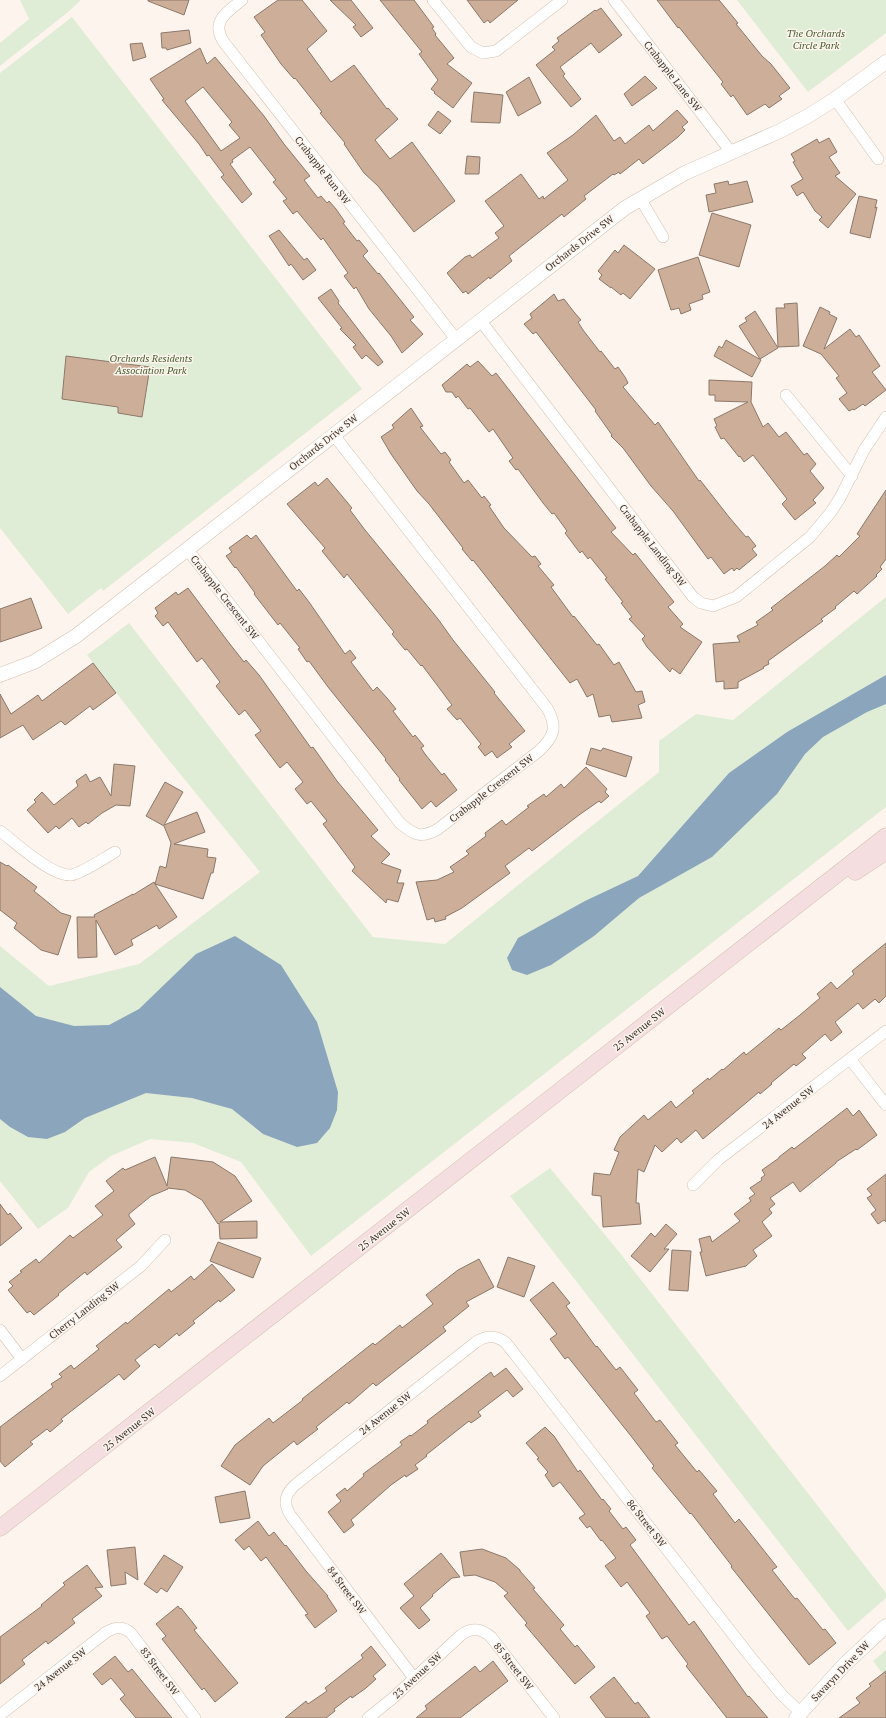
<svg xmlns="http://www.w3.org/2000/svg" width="886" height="1718" viewBox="0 0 886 1718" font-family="'PT Serif',serif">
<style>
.green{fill:#e0edd6}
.water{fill:#8aa5bc}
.building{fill:#cdaf99;stroke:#8c786a;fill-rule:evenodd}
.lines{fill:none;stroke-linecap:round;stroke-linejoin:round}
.minor-casing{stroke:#d5c0b0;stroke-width:12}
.tertiary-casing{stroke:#d5c0b0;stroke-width:15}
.secondary-casing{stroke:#d5c0b0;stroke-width:17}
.minor{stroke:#fff;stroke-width:11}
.tertiary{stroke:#fff;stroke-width:14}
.secondary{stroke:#f5dedf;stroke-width:16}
.labels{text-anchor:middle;stroke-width:3;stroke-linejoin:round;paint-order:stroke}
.park-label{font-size:10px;font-style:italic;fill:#465f31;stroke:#fdf4ed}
.street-label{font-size:10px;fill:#38302a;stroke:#fdf4ed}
</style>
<rect width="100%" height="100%" fill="#fdf4ed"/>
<path class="green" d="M20,0H81L68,12L0,66V43L29,19Z
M737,0H886V33L808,92Z
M72,17L362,389L103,591L101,588L68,614L0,528V73Z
M886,597V807L311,1256L241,1162L193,1143L150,1139L111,1156L89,1172L68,1208L38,1229L0,1181V946L49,986L139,964L260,872L159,748L87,655L129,623L373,937L445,944L659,772V741L696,714L733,720Z
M550,1168L620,1253L886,1593V1598L848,1631L510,1196Z
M886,1650V1678L873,1661Z"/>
<path class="water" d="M886,675V704L867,712L823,737L805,754L777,794L712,857L639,898L594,936L551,965L527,975L512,970L507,958L518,938L585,901L638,876L729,773L787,732Z
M235,936L281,965L317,1022L338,1092L337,1110L330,1128L317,1143L297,1147L263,1134L232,1109L192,1098L146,1093L85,1118L65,1132L47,1139L28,1137L10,1127L0,1119V987L36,1016L74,1026L109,1025L139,1009L196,954Z"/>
<path class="building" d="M148,0H189L184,15L148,1Z
M278,0H302L327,31L307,49L331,82L354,65L387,109L388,108L398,119L375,140L390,159L412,142L455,201L414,232L378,186L364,173L344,144L345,143L320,113L322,112L295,78L294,79L281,64L261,35L265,32L254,17Z
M330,0H351L373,28L361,37L353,27L356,25Z
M380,0H414L434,27L432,28L436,34L435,35L454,58L447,64L472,83L453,108L434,93L435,92L431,89L438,80L419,54L422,52Z
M467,0H518L490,23L488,20L484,23Z
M657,0H719L738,23L736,24L762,56L771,64L790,88L779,96L782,99L769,108L765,104L747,115L733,95L731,97L721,84L723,82L679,27L678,28Z
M601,8L622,35L599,53L591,43L560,67L565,74L563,76L581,99L571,107L536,65L555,50L552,47L559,41L557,38L595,10L596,11Z
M189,30L191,43L167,50L166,48H162L161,33Z
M142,43L146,57L133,61L130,44Z
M200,48L207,64L215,57L264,116L284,144L310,176L304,180L318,198L321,196L327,203L329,201L336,209L345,222L343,223L357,241L359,240L368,251L363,256L378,274L379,273L414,317L410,320L423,334L402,353L391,336L369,309L356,287L354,289L344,276L348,273L323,238L321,240L297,211L293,214L283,201L287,199L273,182L276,180L250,147L232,160L233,162L230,164L252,194L242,203L221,177L224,175L209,155L207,156L199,144L162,100L164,99L150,79ZM203,87L232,122L229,125L240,138L221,151L185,101Z
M645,76L657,88L632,106L624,94Z
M529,77L541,103L518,116L506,92Z
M474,92L503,95L500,123L471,122Z
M677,110L688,122L682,127L685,130L678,137L643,164L639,159L620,174L619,172L614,175L613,174L584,196L586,199L564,217L562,214L509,256L512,261L490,279L489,277L468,294L466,291L463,293L447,273L465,257L470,255L472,258L499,238L495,233L504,226L485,201L496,193L521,174L539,199L543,196L544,199L568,180L547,153L573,135L596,115L614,141L620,137L625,144L649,125L653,131Z
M438,111L451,121L440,134L428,125Z
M829,138L837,152L829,157L840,173L835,176L856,194L828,228L819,220L822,217L815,211L803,192L797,196L791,186L803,179L793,162L795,161L791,154L817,139L819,143Z
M467,156L480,157L479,174H465Z
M728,181L729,185L747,181L753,202L709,212L706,195L716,193L714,184Z
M859,196L877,200L875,208L877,207L870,238L850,233Z
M712,213L751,225L739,267L699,255Z
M279,230L304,260L307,258L316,270L303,280L291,264L289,266L269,236Z
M624,245L655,269L630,299L623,293L621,295L611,287V288L599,279L602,275L598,271L615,250L618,253Z
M698,257L710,292L702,295L703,299L689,304L691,310L681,314L679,308L671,310L658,270Z
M331,289L339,301L338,303L383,362L378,366L366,355L362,359L353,347L356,345L340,329L342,328L318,298Z
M554,294L558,301L564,299L574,312L581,320L578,322L583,330L600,352L601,351L615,369L618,367L625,377L628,383L623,387L655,425L658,422L699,481L700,480L729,517L746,537L748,536L756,546L752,549L757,555L739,570L737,568L734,571L732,568L724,574L711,557L708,559L673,511L651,486L623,448L611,436L612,435L595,411L596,410L536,332L533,334L524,324L532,318L530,314Z
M797,303L799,346L778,347L776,308H785L784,304Z
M820,307L830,312L829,314L837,318L824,349L850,329L856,337L859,335L880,366L872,372L886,390L865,406L863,404L854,410L853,409L849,411L839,399L847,393L836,378L839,376L821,354L803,346Z
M755,311L778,348L760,359L739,326L747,321L745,318Z
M726,340L761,360L752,377L714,356L719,346L722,348Z
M66,356L150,367L142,417L118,413V407L62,399Z
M478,361L492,376L496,373L616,528L611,532L633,555L635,553L674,602L668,607L683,624L680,627L702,642L680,674L672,668L670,672L647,647L642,639L645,636L629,619L632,617L621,603L623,602L605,579L607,578L590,557L588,559L582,551L580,553L565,533L567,531L554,513L552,514L543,503L518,469L516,470L509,461L513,458L493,429L489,432L470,408L468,409L458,396L456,398L452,392H446L442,385L467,364L470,367Z
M709,380L752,382L751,402L763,427L768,423L779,437L786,432L804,455L807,453L816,464L810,471L824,488L813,500L816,503L795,520L782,504L787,499L753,455L744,462L740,456L739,457L724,438L721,439L715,427L717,426L714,419L748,402L715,401V395H709Z
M411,408L423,426L420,427L441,454L445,452L451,460L449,462L464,483L468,480L482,498L484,496L491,505L489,506L504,528L532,557L535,556L541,564L538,566L554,585L551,587L573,617L574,616L597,645L599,644L614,665L619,662L636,692L642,691L645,702L638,705L642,718L612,722L610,715L599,717L593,694L587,697L577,679L570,683L473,560L472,561L462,549L463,548L429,504L417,491L391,454L381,437L394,428L392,425Z
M327,478L352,508L350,510L365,530L438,619L453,640L495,692L494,693L525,731L509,744L512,747L497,758L492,751L485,756L478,747L481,744L460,718L457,720L447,709L452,705L422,665L421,666L407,649L405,650L392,634L394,632L347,574L344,578L322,551L325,548L287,504L315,482L318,486Z
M886,490V559L880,567L882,569L876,575L877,576L857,594L854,591L835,607L836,608L821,619L823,621L768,661L769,664L763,667L764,668L738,682V688L724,689V681L716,682L713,644L740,642L737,636L758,625L756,622L773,610L771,608L825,566L837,555L839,557L860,536L857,534Z
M247,535L251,539L256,535L297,591L299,589L309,602L345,654L350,650L356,658L351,662L373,691L377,687L387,698L396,709L393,711L413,737L415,735L424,746L421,748L425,754L442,775L444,773L457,790L436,807L431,801L422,809L399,780L400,779L385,760L386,759L328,687L309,661L307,662L298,649L300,648L280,623L278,625L254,594L255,593L236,567L235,568L226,556L232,552L229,548Z
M188,588L226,639L244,662L246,660L259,675L311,748L313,747L337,781L378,830L371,836L390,854L381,863L401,870L397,883H404L398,902L387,899L386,903L352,871L355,867L323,824L327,821L311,801L307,804L295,789L303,782L287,762L280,768L255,735L261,731L245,710L239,715L216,686L220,682L202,658L197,662L168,622L163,626L155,616L158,613L155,608L176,592L178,595Z
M31,598L42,628L0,642V609Z
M93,663L116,693L93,710L90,706L65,725L61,721L33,740L23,725L0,738V694L11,714L38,695L42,701Z
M591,748L601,751L603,748L632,757L626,777L586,764Z
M114,764L135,766L130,806L116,805L102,813L88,824L86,822L79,827L72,818L59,829L56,826L48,833L27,810L36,802L34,800L42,792L54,805L78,786L76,781L86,774L90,782L100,777L111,796Z
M586,767L607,789L605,792L609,796L601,803L599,801L579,815L532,851L529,848L505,866L510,873L462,908L445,917L446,919L435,922L434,918L427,920L416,882L437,880L454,872L450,867L469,854L466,851L486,836L485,833L502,820L506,825L529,807L527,806L544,794L546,797L561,784L564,788Z
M165,782L183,792L164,825L197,812L205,832L174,844L208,849L207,857L216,858L213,873H211L203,899L155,884L177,917L159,929L157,925L131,940L133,945L115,955L96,920L97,957L78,958L77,917H95L94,915L133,894V895L154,882L155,884L160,866L166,868L171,843L164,826L146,816Z
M0,862L7,866L8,865L37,887L34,891L61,913L71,916L58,955L41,950L14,928L17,923L0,910Z
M886,943V996L879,1003L875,999L863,1009L858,1003L835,1022L842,1032L831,1041L825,1034L802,1054L806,1058L796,1066L794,1064L771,1083L772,1084L760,1094L759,1092L703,1139L696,1130L681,1143L677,1138L662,1152L655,1145L644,1172L638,1169L636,1203H639L641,1224L603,1227L601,1196L592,1195L594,1173L610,1175L619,1152L614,1150L620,1137L644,1115L648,1120L671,1101L676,1108L694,1093L692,1091L708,1078L709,1080L722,1069L723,1070L744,1052L746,1055L779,1028L781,1030L800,1015L820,998L817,994L831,982L837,989L854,974L852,971Z
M847,1108L853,1116L859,1110L877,1135L857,1150L856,1149L836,1162V1163L800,1192L793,1182L770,1198L775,1204L769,1209L772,1213L762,1222L772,1236L753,1250L757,1256L746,1266L706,1276L700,1252H702L699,1239L710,1236L712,1242L740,1221L734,1214L751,1201L749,1198L755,1194L750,1188L762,1180L761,1178L765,1175L762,1170L779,1158V1157L792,1147L794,1149Z
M155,1157L167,1186L171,1157L213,1162L235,1176L252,1201L220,1222L257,1221V1238L220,1239L219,1223L218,1224L202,1200L185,1190L168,1188V1189L151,1196L129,1214V1216L135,1224L116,1240L122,1247L87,1275L85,1272L58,1294L59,1295L34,1315L30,1311L27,1313L8,1290L13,1286L9,1282L22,1272L20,1271L36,1259L39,1263L70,1235L73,1238L103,1215L95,1206L114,1191L106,1181L123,1168L125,1170Z
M886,1174V1222L884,1220L878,1224L871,1214L876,1210L867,1198L872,1195L867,1189Z
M0,1204L8,1215L10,1213L22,1228L0,1246Z
M666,1224L677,1234L664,1249H669L650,1272L631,1256L651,1233L655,1237Z
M218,1242L261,1258L253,1278L210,1261Z
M672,1250L691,1251L688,1291L669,1290Z
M508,1257L535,1266L524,1297L497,1287Z
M479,1259L494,1287L466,1302L469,1306L443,1327L446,1331L376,1386L373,1383L349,1404L347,1402L316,1427L318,1429L297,1445L294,1441L263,1466L250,1485L221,1466L235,1445L269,1418L273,1423L303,1400L302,1399L373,1343L375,1345L400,1325L402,1328L433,1304L426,1295L458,1270Z
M212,1264L235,1290L220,1302L219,1300L193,1321L195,1323L179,1336L177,1333L159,1348L155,1344L135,1360L140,1366L124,1380L119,1374L61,1419L63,1421L50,1432L47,1429L30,1442L33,1444L5,1467L0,1461V1427L53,1387L51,1384L62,1377L59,1374L71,1365L74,1369L99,1349L96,1346L126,1322L127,1324L169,1289L171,1292L191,1276L194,1280Z
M553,1282L570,1303L566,1306L596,1347L597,1346L616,1370L620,1367L638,1390L634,1393L656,1422L660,1420L678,1443L675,1445L697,1472L699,1470L717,1491L713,1494L735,1523L739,1519L777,1567L772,1570L795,1599L797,1598L823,1630L825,1629L836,1643L809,1665L731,1567L732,1566L691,1513L690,1514L652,1468L654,1466L631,1436L568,1357L565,1359L550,1339L557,1334L530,1300Z
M506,1368L523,1389L513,1397L507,1390L478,1412L481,1416L471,1423L469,1421L426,1455L427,1456L415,1465L418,1469L406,1477L405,1475L391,1485L351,1520L354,1525L344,1533L328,1512L341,1501L336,1495L345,1488L347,1491L364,1476L363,1474L402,1445L400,1442L410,1435L411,1436L428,1423L427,1421L491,1372L494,1377Z
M545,1427L554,1436L578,1472L580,1470L602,1500L603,1499L611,1509L609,1511L623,1529L626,1527L636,1540L630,1545L689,1625L694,1621L748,1697L749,1696L768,1718H727L686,1666L688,1664L667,1636L662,1639L646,1616L650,1613L627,1582L621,1587L605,1566L616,1558L602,1540L601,1541L590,1526L587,1528L579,1518L585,1514L560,1482L553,1487L545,1475L548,1472L537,1459L539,1458L526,1443Z
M245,1491L250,1518L220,1523L215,1497Z
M258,1521L269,1536L274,1532L285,1546L286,1545L306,1571L328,1596H327L337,1611L315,1628L305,1615L308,1614L266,1557L261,1561L249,1546L244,1550L235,1540Z
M135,1547L138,1580L125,1572L126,1584L111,1586L107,1550Z
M482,1549L506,1558L520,1570V1571L535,1588L533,1589L564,1625L560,1629L575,1647L577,1645L595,1667L575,1684L525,1625L527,1623L504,1596L508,1593L495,1582L475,1575L464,1576L460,1552Z
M441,1553L460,1577L452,1578L432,1595L433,1596L420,1608L430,1620L419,1629L400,1608L414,1596L404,1584Z
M164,1555L183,1567L167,1592L161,1588L157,1593L144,1584Z
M87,1565L103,1587L95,1588L102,1596L72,1619L75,1623L48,1644L46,1641L22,1660L25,1664L0,1684V1637L42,1606L41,1605L65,1585L63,1583Z
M178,1606L180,1609L181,1608L197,1628L194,1630L238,1683L215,1702L204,1688L202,1690L162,1639L166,1636L156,1624Z
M371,1646L386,1665L373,1676L376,1679L366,1688L352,1698L351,1696L334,1709L335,1711L326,1718H285L306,1701L308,1704L327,1691L325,1688L363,1658L361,1655Z
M115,1656L128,1672L132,1669L172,1718H136L120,1699L125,1695L111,1678L102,1685L93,1674Z
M493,1661L508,1681L460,1718H416L427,1709L425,1706L475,1666L480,1672Z
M886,1671V1718H839L860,1703L856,1698L871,1686L869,1684Z
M614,1677L635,1704L638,1702L650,1718H606L590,1697Z"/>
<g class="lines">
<g class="minor-casing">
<path id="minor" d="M242,0C227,12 211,21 223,41L456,339
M433,0L471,47L483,53L496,51L562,0
M614,0L731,152
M835,99L878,159
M640,198L663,237
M480,320L693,597L701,603L713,606L736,597L810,537L831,512L840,498L864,450L886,417
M786,395L852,476
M187,549L400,823C414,835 421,839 438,829L539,751C554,737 558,727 547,708L333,434
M0,831C16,843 51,876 71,875C83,873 104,858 115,852
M850,1059L886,1105
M693,1185L718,1160L886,1031
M0,1330L22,1359
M0,1376L141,1266L165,1240
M414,1678L291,1516C283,1504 284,1495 295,1485L476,1342C487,1335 496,1335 506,1343L749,1655L782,1695L800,1712
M0,1715L105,1633C114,1627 122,1625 131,1633L195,1718
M368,1718L393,1698L461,1635C472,1627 481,1628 491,1637L554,1718"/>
</g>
<g class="tertiary-casing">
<path id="tertiary" d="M0,675L34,662L76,636L625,208L685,173L780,131L808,116L835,99L886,62
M796,1718L845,1664L886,1626"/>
</g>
<g class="secondary-casing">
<path id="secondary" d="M855,872L886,852
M0,1528L886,836"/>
</g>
<use href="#minor" class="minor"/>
<use href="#tertiary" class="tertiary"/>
<use href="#secondary" class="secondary"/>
</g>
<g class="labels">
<g class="park-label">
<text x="816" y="37">The Orchards<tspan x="816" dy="12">Circle Park</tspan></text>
<text x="151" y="362">Orchards Residents<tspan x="151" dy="12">Association Park</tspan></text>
</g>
<g class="street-label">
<text transform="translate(673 76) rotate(52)" y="4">Crabapple Lane SW</text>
<text transform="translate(323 170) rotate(52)" y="4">Crabapple Run SW</text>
<text transform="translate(579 243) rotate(-38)" y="4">Orchards Drive SW</text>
<text transform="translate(323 442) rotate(-38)" y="4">Orchards Drive SW</text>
<text transform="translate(653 545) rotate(52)" y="4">Crabapple Landing SW</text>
<text transform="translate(225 597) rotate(52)" y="4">Crabapple Crescent SW</text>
<text transform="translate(491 788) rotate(-38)" y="4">Crabapple Crescent SW</text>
<text transform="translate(639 1029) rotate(-38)" y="4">25 Avenue SW</text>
<text transform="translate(788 1107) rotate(-38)" y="4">24 Avenue SW</text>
<text transform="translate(384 1229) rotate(-38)" y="4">25 Avenue SW</text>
<text transform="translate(84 1310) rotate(-38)" y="4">Cherry Landing SW</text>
<text transform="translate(385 1413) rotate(-38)" y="4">24 Avenue SW</text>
<text transform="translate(129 1429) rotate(-38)" y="4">25 Avenue SW</text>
<text transform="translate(647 1523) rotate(52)" y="4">86 Street SW</text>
<text transform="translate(347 1590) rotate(53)" y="4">84 Street SW</text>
<text transform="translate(514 1666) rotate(52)" y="4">85 Street SW</text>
<text transform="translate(60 1669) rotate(-38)" y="4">24 Avenue SW</text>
<text transform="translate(160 1671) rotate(53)" y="4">83 Street SW</text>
<text transform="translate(840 1671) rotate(-46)" y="4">Savaryn Drive SW</text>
<text transform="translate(417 1675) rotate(-43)" y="4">23 Avenue SW</text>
</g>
</g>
</svg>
